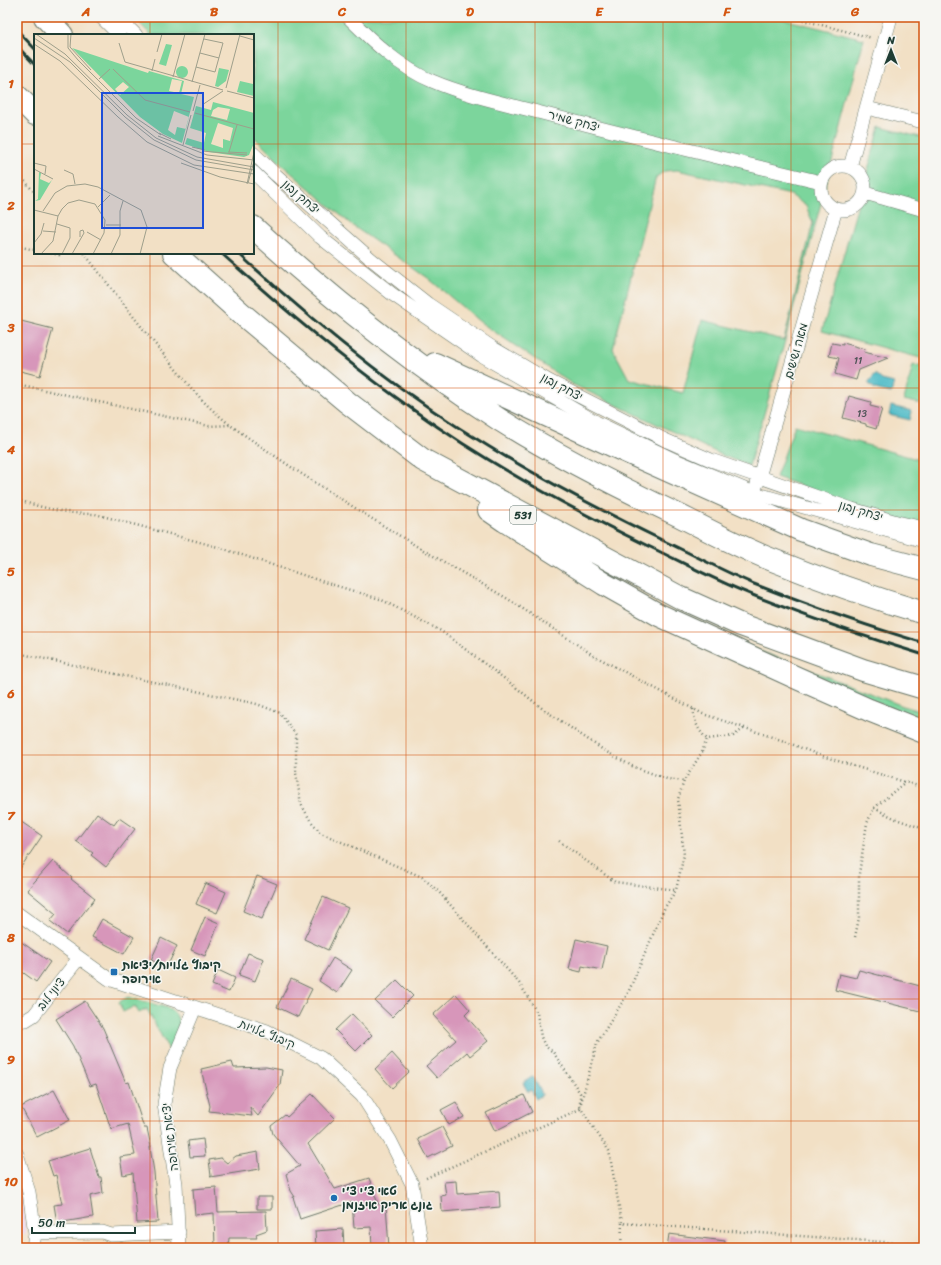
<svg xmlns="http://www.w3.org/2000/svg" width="941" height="1265" viewBox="0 0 941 1265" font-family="Sriracha,'Playpen Sans Hebrew',sans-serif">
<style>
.built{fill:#ebd1ec}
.green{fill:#7bd59c;stroke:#4d8968;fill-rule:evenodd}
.water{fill:#4cbac6;stroke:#367c7d}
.building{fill:#d796ba}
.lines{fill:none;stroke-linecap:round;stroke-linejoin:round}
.street-casing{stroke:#697667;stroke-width:14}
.highway-casing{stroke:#697667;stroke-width:24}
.path{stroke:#697667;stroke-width:2.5;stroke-dasharray:1 3;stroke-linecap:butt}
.street{stroke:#fff;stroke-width:13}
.highway{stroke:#fff;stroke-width:22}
.rail{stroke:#1f3d34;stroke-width:3}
.grid{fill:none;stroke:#d45610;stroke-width:1;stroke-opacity:0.55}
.poi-dot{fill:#1f6fb2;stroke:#f6f6f2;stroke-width:1.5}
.labels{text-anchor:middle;stroke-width:3;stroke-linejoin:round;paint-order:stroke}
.number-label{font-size:10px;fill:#4d5356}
.shield{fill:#f6f6f2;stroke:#60746d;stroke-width:1}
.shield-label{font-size:11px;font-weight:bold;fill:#1f3d34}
.street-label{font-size:12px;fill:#1f3d34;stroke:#f6f6f2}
.poi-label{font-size:12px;font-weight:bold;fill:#1f3d34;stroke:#f6f6f2;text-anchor:start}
.inset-road{fill:none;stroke:#9e9f8b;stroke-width:1}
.view{fill:#1d4ed8;fill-opacity:0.15;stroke:#1d4ed8;stroke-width:2}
.inset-edge{fill:none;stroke:#1f3d34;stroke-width:2}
.neatline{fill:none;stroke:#d45610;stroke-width:1.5}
.grid-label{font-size:13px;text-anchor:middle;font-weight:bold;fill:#d45610}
</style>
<rect width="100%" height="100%" fill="#f6f6f2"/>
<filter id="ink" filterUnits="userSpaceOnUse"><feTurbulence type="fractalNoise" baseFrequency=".025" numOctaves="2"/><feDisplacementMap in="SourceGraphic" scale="8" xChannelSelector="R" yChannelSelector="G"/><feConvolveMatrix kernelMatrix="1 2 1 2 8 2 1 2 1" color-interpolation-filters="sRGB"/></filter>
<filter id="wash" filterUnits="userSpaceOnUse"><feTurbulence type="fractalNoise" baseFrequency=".012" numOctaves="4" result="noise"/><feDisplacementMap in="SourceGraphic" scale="16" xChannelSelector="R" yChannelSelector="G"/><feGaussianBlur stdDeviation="0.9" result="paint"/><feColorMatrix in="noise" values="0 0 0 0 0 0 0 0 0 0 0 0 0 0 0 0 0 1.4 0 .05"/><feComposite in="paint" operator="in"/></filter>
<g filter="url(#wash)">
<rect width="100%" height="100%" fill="#f2e0c5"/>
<path class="built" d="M17,1176L23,1205L26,1235L17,1234Z"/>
<path class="green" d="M133,17H170L175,21L180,17H775L864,39L783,348L749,466L724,456L572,384L480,322L428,278L353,226L281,164L253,136V35H151ZM677,170L791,195L806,206L813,223L784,340L702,320L683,393L629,379L613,349L656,177L665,171Z
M880,127L924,138V359L822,331Z
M913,365L924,367V392L921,404L904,400Z
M795,425L924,461V529L776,477Z
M755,649L903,706L924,712V723Z
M128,997L168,1008C186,1017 177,1038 170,1052L147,1009L139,1013L135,1006L123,1012L119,1002Z"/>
<path class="water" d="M875,374L882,380L894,383L891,393L875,389L868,383Z
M891,406L912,411L910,420L889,415Z
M532,1077L534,1078L542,1094V1095L536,1099L531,1090L528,1092L523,1083Z"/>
<g id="blocks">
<path class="building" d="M17,320L53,329L40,376L17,370Z
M832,343L843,345V343L865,349L864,352L888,358L859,370L856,380L835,374L839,358L829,356Z
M849,396L871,402L870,406L882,409L876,429L866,426V424L843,418Z
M97,813L114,825L119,818L135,829L106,867L91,855L93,853L76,841Z
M17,819L42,836L17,873Z
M53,861L72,878L71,879L95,898L67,934L50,921L56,914L27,890Z
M257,876L277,884L262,919L243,911Z
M205,883L226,892L217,913L196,904Z
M323,897L348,908L328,950L304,939Z
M205,917L219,923L205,956L191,950Z
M102,919L134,937L124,954L92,937Z
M161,938L177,946L167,967L151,960Z
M17,939L50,962L36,982L17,968Z
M576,939L607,946L602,970L582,966L581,972L569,969Z
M248,953L264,959L255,981L239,975Z
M333,958L352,970L337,993L319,981Z
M218,970L235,978L229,992L212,985Z
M859,970L924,987V997L920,1011L835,990L839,974L856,978Z
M291,979L312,989L298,1017L277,1007Z
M397,980L413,996L392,1017L375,1001Z
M456,994L470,1010L465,1015L488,1041L470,1056L467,1052L437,1078L426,1066L456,1040L433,1015Z
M85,1001L103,1028L126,1083L129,1082L144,1128H147L151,1147H150L154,1172L158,1222L137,1223L133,1173L123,1175L120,1157L135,1155L128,1124L111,1129L96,1084L90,1086L73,1046L56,1019Z
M352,1014L372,1035L356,1051L335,1030Z
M392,1053L409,1072L392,1088L375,1069Z
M232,1062L234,1068L266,1067L282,1070L280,1085L258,1116L250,1107L252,1116L209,1111L210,1106L201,1069Z
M54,1090L70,1120L37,1137L21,1107Z
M312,1094L335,1118L308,1144L335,1189L369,1178L378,1204H386L389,1248H372L371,1227L354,1228L352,1202L300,1219L293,1197H295L291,1191L286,1174L300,1166L273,1134L271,1126L285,1115L287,1117Z
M524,1095L532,1112L495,1131L486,1113Z
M456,1102L464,1117L449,1125L441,1110Z
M442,1127L452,1146L428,1158L418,1139Z
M203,1139L205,1156L190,1157L188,1141Z
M90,1148L99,1177H101L103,1193L90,1196L93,1217L57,1223L54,1205L62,1204L56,1175L53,1176L48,1161Z
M258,1152L260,1169L210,1177L211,1176L209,1160L221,1158L227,1163L236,1156Z
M456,1181L457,1194L499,1191L500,1207L442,1212L441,1196L446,1195L444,1182Z
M216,1187L218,1212L266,1211L267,1230L256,1234L257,1238H229L228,1248H215L214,1213L195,1215L193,1189Z
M257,1197H272V1209H257Z
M343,1229L344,1246L316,1248L315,1231Z
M669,1234L725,1241L724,1248H667Z"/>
</g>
</g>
<g filter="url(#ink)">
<use href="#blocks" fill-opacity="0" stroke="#697667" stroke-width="1"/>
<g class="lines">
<g class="street-casing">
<path id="street" d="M101,17L119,35
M118,17L136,35
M348,17C373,42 399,67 432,81C469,97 517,106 557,117C645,140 733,161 821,182
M867,108L919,121
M253,153L276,175L371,259L428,304L493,348L549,381L665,440L711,460L852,509L897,522L924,528
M821 188a22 22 0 1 1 44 0a22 22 0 1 1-44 0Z
M850,167L891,17
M253,172L320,237L392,294L482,356L596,422L675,460L754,493L924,541
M865,193L924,210
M757,484L836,209
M17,913L109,979L267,1031L321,1058L362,1096L390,1140L412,1184L422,1248
M17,1021L26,1020L34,1015L79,958
M17,1154L29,1192L35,1233L33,1248
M35,1233L102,1232L111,1235L179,1232
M179,1248L176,1184L164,1104L170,1068L195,1008"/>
</g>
<g class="highway-casing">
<path id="highway" d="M45,17L62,35
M17,96L35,114
M253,227C330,298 412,363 500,420C557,456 619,487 680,516C708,530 736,545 765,557C817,578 870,597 924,613
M174,253L242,314L347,402L423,460L681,598L741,625L863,670L924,688
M435,364L629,453L801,530L871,555L924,569
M489,510L505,521L604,584L659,615L797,678L869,710L924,732"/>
</g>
<path class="path" d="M791,17L872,38
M17,172L35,193
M17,246L35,250
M51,253L59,255L61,253
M84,253L147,334L192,389L209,407L230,425L294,469L366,515L418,547L508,599L593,655L703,714L784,741L819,755L924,788
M17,384L209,426L230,425
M17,500C45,508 65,514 95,514L218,547L324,582L380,599L441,631L513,685L543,709L605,751L632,766L667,779L684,781
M17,653L257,704L280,713L296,735V773L301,804L310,820L321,833L422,877L439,892L519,983L531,1002L537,1013L541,1037L545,1046L553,1052L580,1093V1109L424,1179
M693,709C695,722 697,729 707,739L733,736L745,728
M874,808L896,819L924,829
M559,841L615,882L676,890
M855,937L859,918V874L867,823L874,808L904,783
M581,1103L597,1043L628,993L664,909L676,890L684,855L678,799L684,781L702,752L707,739
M580,1107L609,1151L622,1223L924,1245
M621,1248L622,1223"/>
<use href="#street" class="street"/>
<use href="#highway" class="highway"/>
<path class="rail" d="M17,30L35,49
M17,46L35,65
M221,253C283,309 347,363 415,411C487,463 566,506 646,545C680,561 714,580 750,594C807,617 865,637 924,655
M238,253C315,324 398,392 488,446C545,481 604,512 664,541C694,555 723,571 754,584C810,606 866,626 924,643"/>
</g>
</g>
<path class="grid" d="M150,17V35M278,17V1248M406,17V1248M535,17V1248M663,17V1248M791,17V1248M17,144H35M253,144H924M150,253V1248M17,266H924M17,388H924M17,510H924M17,632H924M17,755H924M17,877H924M17,999H924M17,1121H924"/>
<g class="poi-dot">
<rect x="110" y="968" width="8" height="8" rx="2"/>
<circle cx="334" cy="1198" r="4"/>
</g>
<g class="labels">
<g class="number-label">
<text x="858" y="364">11</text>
<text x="862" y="417">13</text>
</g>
<rect class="shield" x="510" y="506" width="26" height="18" rx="3"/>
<g class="shield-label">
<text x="523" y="519">531</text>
</g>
<g class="street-label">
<text transform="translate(574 121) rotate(15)" y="4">יצחק שמיר</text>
<text transform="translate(301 197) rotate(41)" y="4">יצחק נבון</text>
<text transform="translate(796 351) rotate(-74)" y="4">מאה ושישים</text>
<text transform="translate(562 387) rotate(28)" y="4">יצחק נבון</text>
<text transform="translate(861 511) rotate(17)" y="4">יצחק נבון</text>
<text transform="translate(51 994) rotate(-52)" y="4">ציוני לוב</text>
<text transform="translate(267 1034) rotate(22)" y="4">קיבוץ גלויות</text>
<text transform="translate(170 1137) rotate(-97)" y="4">יציאת אירופה</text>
</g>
<g class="poi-label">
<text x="122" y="969">קיבוץ גלויות/יציאת<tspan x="122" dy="14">אירופה</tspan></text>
<text x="342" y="1195">טאי צ'י צ'י<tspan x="342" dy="14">גונג אריק איזנמן</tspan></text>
</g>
</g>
<g transform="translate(34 34)">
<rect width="220" height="220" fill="#f2e0c5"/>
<path d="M132,10L138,11L132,32L125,30ZM38,14L114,39L115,37L150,47L147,60L160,63L148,109L129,100L106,83ZM138,45L148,47L145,59L135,57ZM89,48L95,53L86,61L81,55ZM140,77L155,83L152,95L143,93L141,101L134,96ZM142 38a6 6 0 1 1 12 0a6 6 0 1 1-12 0ZM185,34L195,36L192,47L184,53L181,52ZM220,46V62L203,58L206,47L219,50ZM179,68L220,79V109L215,121L210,123L175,118L151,110L153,104L170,109L172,99L156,94L162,72L177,76ZM184,73L196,75L193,86L177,82L179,76ZM184,89L199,94L196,107L189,105V114L177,110ZM5,138L7,139L6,145L15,149L18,146L6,166L1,167L4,165Z" fill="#7bd59c" fill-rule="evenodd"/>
<path class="inset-road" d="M2,0L31,20L93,81L122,104L163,123L220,133M34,0V14L44,26L102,84L127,101M37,0L36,13L57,36M206,2L220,6M0,4L36,28L91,83L120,106L162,126L220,136M85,9L91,28L189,56M0,10L26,27L84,83L113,108L160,131L220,140M123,18L128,0M166,19L185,24M162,33L181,38L189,9L170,5M79,35L111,66L156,78M118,37L121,25M139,43L151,0M65,45L76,35M158,48L171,0M192,54L206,0M193,57L220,64M168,71L189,57M159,77L166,51M161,79L220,95M125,99L137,105M124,102L173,121L220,126M149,111L157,81M158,113L171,116M168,117L213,121M194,118L213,119M195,118L203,91M0,129L12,132L11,140M147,129L186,143L220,150M0,135L19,145M30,136L39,140L41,150M214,149L220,127M213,150L220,118M64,173L76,161M0,176L24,182M9,177L21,159L33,152L51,150L64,153L107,176L113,193L106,220M23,190L36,194V204L28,220M72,191H87M9,197L22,198M53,198L67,206M0,209L7,200L10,189M7,220L19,207L24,182L28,175L34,169L45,166L61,170L71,186L70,199L59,220M38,220L50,199L49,196L46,197V203M77,220L86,201V177L89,167"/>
<path class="view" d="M68,59H169V194H68Z"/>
<rect width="220" height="220" class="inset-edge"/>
</g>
<rect width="941" height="1265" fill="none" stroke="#f6f6f2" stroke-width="44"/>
<g transform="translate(891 50)" stroke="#f6f6f2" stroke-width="3" paint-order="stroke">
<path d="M0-3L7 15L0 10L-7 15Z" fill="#1f3d34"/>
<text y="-6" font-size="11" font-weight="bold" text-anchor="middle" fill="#1f3d34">N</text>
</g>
<path d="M32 1227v6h103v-6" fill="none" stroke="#1f3d34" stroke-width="2"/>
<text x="38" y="1227" font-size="12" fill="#1f3d34" stroke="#f6f6f2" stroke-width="3" paint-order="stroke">50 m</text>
<rect x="22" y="22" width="897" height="1221" class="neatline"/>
<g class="grid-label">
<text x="86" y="16">A</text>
<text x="214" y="16">B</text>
<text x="342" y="16">C</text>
<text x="470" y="16">D</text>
<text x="599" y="16">E</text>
<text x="727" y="16">F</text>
<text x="855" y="16">G</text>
<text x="11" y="88">1</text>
<text x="11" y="210">2</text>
<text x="11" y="332">3</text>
<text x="11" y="454">4</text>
<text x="11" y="576">5</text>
<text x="11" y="698">6</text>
<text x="11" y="820">7</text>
<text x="11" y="942">8</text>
<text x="11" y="1064">9</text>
<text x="11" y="1186">10</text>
</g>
</svg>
